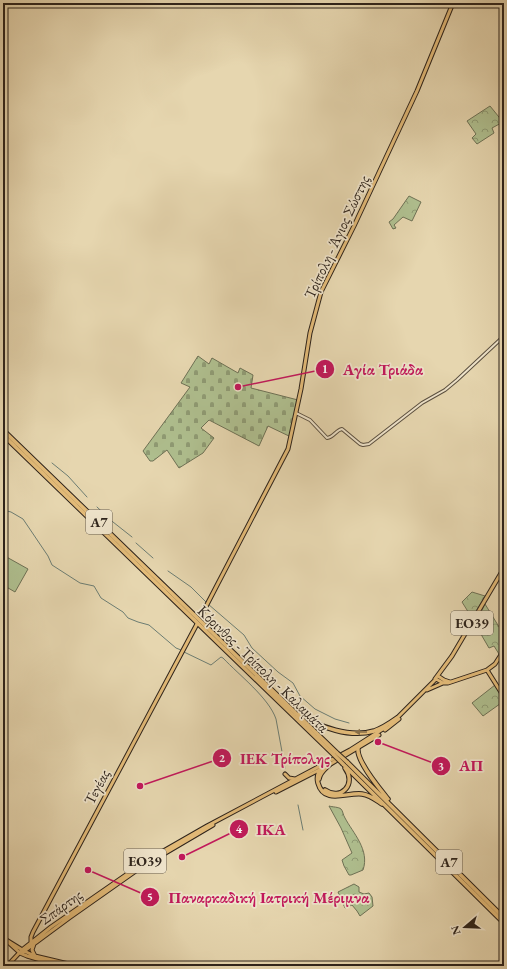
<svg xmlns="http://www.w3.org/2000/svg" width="507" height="969" viewBox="0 0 507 969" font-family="'EB Garamond',serif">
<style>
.grass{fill:#afbf8f;stroke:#6e7155}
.forest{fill:url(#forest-crowns);stroke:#6e7155}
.cemetery{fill:url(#cemetery-stones);stroke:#6e7155}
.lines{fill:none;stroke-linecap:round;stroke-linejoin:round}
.stream{stroke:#6c7d73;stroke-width:1}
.minor-casing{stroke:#5b5040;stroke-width:4}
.major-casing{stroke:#2d231b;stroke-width:5}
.highway-casing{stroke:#2d231b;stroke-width:5.5}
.minor{stroke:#efe4cb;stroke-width:2}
.major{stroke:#e3bb78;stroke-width:3}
.highway{stroke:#e3bb78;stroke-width:3.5}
.highway-bridge-casing{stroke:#2d231b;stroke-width:5.5;stroke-linecap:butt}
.highway-bridge{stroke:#e3bb78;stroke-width:3.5}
.oneway{fill:#886f4a}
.labels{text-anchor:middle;stroke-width:3.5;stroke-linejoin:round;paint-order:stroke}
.shield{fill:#efe4cb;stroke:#675d50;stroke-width:1}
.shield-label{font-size:14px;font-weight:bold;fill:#2d231b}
.street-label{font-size:15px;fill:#2d231b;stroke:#efe4cb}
.leader{fill:none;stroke:#c2185b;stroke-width:1.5}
.callout-dot{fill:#c2185b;stroke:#efe4cb;stroke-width:1.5}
.mark-label{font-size:12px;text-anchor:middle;font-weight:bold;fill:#fff}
.callout-label{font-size:16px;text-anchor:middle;font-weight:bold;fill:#c2185b;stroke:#efe4cb;stroke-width:3.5;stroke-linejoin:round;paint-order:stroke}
</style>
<defs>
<pattern id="forest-crowns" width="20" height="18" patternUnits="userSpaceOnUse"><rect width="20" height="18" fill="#afbf8f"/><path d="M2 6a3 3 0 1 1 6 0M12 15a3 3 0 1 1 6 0" fill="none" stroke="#8f9b74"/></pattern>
<pattern id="cemetery-stones" width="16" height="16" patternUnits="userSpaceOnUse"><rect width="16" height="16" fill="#afbf8f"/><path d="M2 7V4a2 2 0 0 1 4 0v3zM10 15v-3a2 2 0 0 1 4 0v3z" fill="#8f9b74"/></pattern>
</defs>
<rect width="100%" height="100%" fill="#e6d6af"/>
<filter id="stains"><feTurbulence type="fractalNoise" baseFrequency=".005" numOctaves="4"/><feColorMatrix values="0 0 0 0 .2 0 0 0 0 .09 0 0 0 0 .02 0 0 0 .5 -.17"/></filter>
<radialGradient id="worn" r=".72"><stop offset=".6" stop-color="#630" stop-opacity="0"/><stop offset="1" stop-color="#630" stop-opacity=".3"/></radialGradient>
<path class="grass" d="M3,555L28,569L15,592L3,585Z"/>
<path class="forest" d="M490,106L503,122L492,128L494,133L477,144L472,138L476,134L467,121Z
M409,196L421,202L412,221L403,217L394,225L396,228L393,229L389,222L393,219Z
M472,592L485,596L472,618L462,602Z
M485,604L504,635V644L499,654L494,646L489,648L475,624Z
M495,685L504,698V701L483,716L472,703Z
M329,806C332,807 339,807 341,809C343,811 343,815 345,818C353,833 370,850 363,870L351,875H349L344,866L342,860L352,853L341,828Z
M354,884L359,887V892L364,894L369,893L372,897L373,906L360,916L357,911L352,905L345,908L338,892Z"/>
<path class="cemetery" d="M198,356L209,364L212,358L238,373L240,368L253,375L251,388L298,400L291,437L268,426L259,446L209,420L201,428L214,438L203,453L179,468L167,450L153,461H150L143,451L190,387L181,383Z"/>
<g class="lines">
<path class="stream" d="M52,463L68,476L87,497
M97,507L113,522L132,537
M3,510L11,512L23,519L48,556L52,565L80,583L94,586L101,598L123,612L128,618L138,622L149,625L176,648L181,650
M136,543L153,558
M168,571L191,587L206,602
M208,604L244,635L252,648L278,672L293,683L300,696L315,709L335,719L349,723
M184,652L211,665L221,657L223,658C239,675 269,698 276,719L285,768
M298,805L303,830"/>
<g class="minor-casing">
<path id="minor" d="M296,413L310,420L327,438C334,437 336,430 342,429L360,444L363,445L369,444L422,403L445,390L457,380L504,336"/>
</g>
<g class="major-casing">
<path id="major" d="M201,616L288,449L301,389L310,333L321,292L354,226L417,91L453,3
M487,670L504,697
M438,676L444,680L450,682
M435,679L452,656L504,568
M436,679L443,683H448L487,670L495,664L504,650
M427,690L443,683
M396,719L436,679
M385,730L399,719
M329,765L379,735
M285,774L289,778L295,779
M276,792L321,769
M3,938L24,951L35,956L77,966
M9,943L20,953L27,956L61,966
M31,943V937L33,932L197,624
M34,944L32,950L35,956
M20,953L23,952L69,918L140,868L213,825
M7,966L22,950L51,927L146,861L207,826L350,750L386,727"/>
</g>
<g class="highway-casing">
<path id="highway" d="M3,430L337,753
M3,435L334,755
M300,713C319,728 351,738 374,731C383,728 390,723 397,718
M358,748C356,761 380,789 388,799
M347,762L504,918
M343,764L504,923
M323,765C319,770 316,776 318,783C324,805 347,792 362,794C370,795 376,800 382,804
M319,779C320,772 325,769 330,764
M325,790C341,801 357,784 345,768"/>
</g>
<use href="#minor" class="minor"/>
<use href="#major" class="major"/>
<use href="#highway" class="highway"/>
<g class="highway-bridge-casing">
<path id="highway-bridge" d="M337,753L347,762
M334,755L343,764"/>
</g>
<use href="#highway-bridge" class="highway-bridge"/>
</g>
<defs><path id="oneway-solid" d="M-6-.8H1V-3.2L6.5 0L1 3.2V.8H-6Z"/></defs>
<use class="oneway" href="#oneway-solid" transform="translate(361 732) rotate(180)"/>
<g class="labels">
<g class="shield">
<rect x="86" y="510" width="26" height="24" rx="3"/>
<rect x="451" y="611" width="42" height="24" rx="3"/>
<rect x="124" y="849" width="42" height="24" rx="3"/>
<rect x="436" y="850" width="26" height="24" rx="3"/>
</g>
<g class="shield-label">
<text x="99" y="527">Α7</text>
<text x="472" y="628">ΕΟ39</text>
<text x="145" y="866">ΕΟ39</text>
<text x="449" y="867">Α7</text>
</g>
<g class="street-label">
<text transform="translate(337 237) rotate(-65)" y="5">Τρίπολη - Άγιος Σώστης</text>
<text transform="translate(263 669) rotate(44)" y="5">Κόρινθος - Τρίπολη - Καλαμάτα</text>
<text transform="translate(97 787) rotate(-62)" y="5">Τεγέας</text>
<text transform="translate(61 907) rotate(-36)" y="5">Σπάρτης</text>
</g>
</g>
<path class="leader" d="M238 387L325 369M140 786L222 758M378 742L441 766M182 857L239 829M88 870L150 897"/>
<g class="callout-dot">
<circle cx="238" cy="387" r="4"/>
<circle cx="140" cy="786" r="4"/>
<circle cx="378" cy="742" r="4"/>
<circle cx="182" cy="857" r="4"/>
<circle cx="88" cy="870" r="4"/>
<circle cx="325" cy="369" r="10"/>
<circle cx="222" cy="758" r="10"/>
<circle cx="441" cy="766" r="10"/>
<circle cx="239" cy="829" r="10"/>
<circle cx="150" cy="897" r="10"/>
</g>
<g class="mark-label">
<text x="325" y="373">1</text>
<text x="222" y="762">2</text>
<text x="441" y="770">3</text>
<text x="239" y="833">4</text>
<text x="150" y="901">5</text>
</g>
<g class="callout-label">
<text x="383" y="375">Αγία Τριάδα</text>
<text x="285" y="764">ΙΕΚ Τρίπολης</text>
<text x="471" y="771">ΑΠ</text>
<text x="271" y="835">ΙΚΑ</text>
<text x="269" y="903">Παναρκαδική Ιατρική Μέριμνα</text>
</g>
<rect width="507" height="969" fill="none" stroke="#e6d6af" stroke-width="16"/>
<rect x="4" y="4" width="499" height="961" fill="none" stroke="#2d231b" stroke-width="2"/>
<rect x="8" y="8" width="491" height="953" fill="none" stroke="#2d231b"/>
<g transform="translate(465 927) rotate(251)" stroke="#efe4cb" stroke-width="3" paint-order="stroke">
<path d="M0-3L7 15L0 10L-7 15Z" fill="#2d231b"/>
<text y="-6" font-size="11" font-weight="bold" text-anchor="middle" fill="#2d231b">N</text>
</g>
<rect width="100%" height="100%" filter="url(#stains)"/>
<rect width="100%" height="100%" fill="url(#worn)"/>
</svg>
